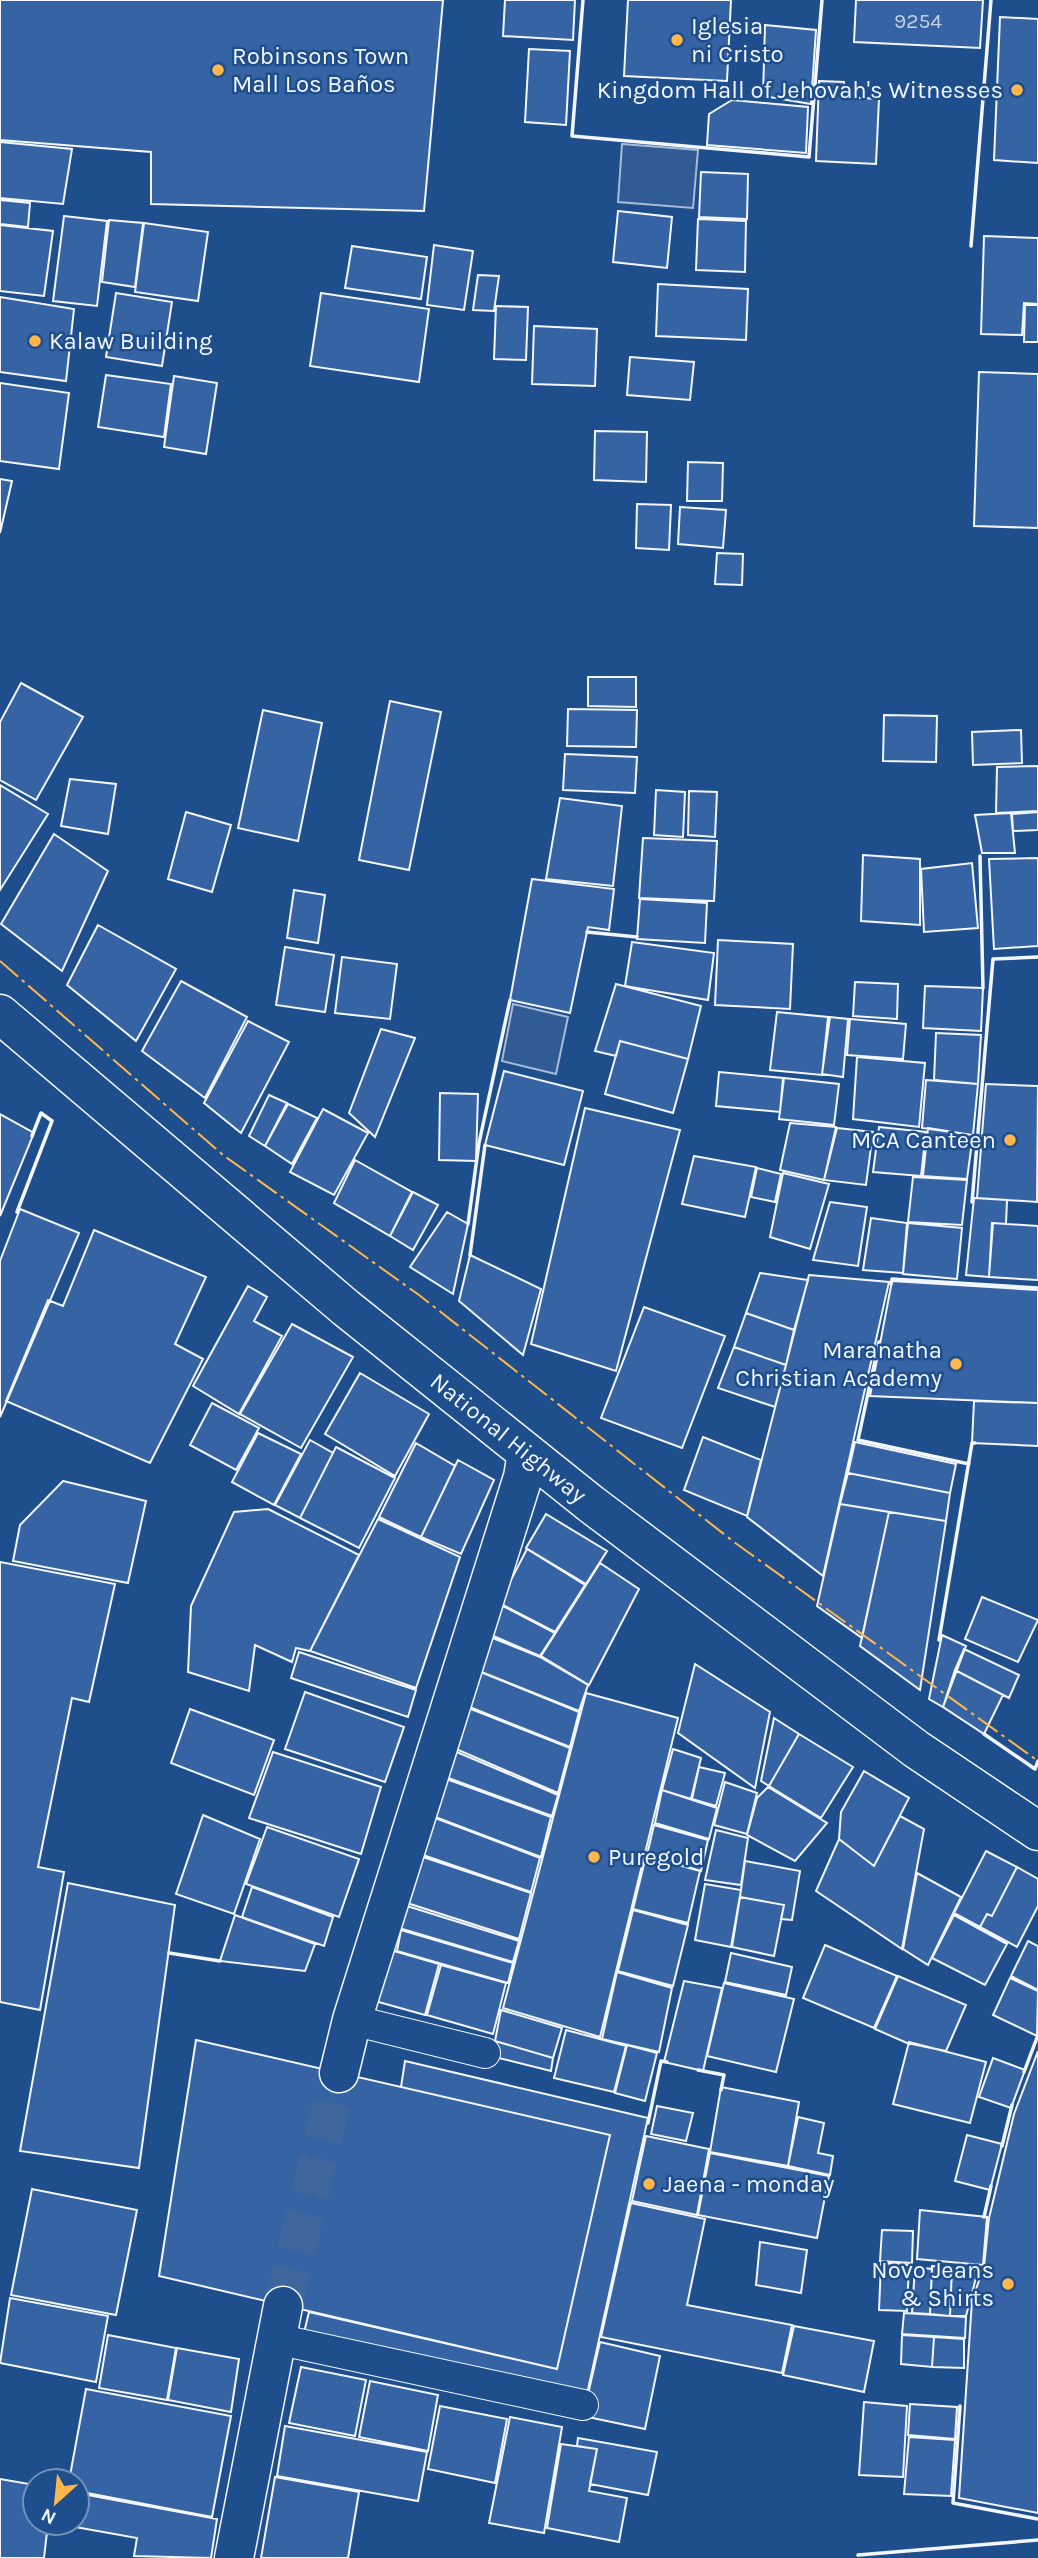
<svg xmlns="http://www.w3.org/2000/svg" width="1038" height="2558" viewBox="0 0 1038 2558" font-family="Karla,sans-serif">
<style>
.green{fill:#305b95;stroke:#a8bbd7;stroke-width:2}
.building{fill:#3563a3;stroke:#f2f6ff;stroke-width:2}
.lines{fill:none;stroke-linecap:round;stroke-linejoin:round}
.minor-tunnel{stroke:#3f679d;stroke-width:38;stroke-dasharray:38 19;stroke-linecap:butt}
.pedestrian-casing{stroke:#f2f6ff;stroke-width:32}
.minor-casing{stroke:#f2f6ff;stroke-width:41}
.primary-casing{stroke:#f2f6ff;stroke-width:41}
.pedestrian{stroke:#1f4e8c;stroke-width:30}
.minor{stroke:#1f4e8c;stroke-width:38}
.primary{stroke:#1f4e8c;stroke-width:38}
.wall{stroke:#f2f6ff;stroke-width:3.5}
.power{stroke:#ffb74d;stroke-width:2;stroke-dasharray:24 5 3.5 5;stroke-linecap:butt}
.poi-dot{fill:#ffb74d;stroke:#1f4e8c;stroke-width:2.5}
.labels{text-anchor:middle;stroke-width:5;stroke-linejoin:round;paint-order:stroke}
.number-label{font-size:21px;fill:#c3d1e8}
.poi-label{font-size:24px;fill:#f2f6ff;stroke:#1f4e8c;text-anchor:start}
.street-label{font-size:24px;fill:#f2f6ff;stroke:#1f4e8c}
</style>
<rect width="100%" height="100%" fill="#1f4e8c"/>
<path class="green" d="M622,144L698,150L693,208L618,202Z
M513,1004L568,1017L556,1074L502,1061Z"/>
<path class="building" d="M0,0H443L424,211L151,204V152L0,140Z
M505,0H575L573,40L503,36Z
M628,0H731L727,81L624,76Z
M856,0H983L980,48L854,42Z
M1000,17L1038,19V163L994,160Z
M765,25L816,30L811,104L763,96Z
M529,49L570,51L566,125L525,122Z
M819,81L844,82V97L879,99L876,164L816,161Z
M732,100L808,107L806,153L707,145L709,114Z
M0,142L72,149L63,204L0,198Z
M701,172L748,174L747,219L699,217Z
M0,200L30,203L28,227L0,224Z
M618,211L672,217L667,268L613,262Z
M64,216L107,221L97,306L53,301Z
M698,219L746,221L745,272L696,270Z
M109,220L143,223L135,287L102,282Z
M144,223L208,232L198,301L135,292Z
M0,225L53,231L44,296L0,291Z
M984,236L1038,238V304L1024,303L1022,335L981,334Z
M434,245L473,251L464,310L427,305Z
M352,246L427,257L421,299L345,288Z
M478,275L499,276L494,311L473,310Z
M658,284L748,289L746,340L656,336Z
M116,293L172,302L162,366L106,357Z
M321,293L429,309L419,382L310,366Z
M0,297L74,309L66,381L0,372Z
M1025,305H1038V342H1024Z
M496,306L528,307L526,360L494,359Z
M534,326L597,329L595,386L532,384Z
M630,357L694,362L690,400L627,395Z
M979,372L1038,374V528L974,526Z
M106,375L171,384L164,437L98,427Z
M174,376L217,383L206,454L164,447Z
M0,383L69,393L59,469L0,461Z
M595,431L647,432L646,482L594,480Z
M688,462L723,463L722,501H687Z
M0,479L12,481L0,533Z
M637,504L671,505L669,550L636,548Z
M680,507L726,510L723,548L678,544Z
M717,553L743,554L742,585L715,584Z
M588,677H636V707L588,706Z
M21,683L83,717L36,800L0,780V722Z
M390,701L441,712L409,870L359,860Z
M568,709L637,710L636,747L567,746Z
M263,710L322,723L298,841L238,828Z
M884,715L937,716L936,762L883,761Z
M1021,730L1022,763L973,765L972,732Z
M565,754L637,757L635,793L563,790Z
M1038,766V811L996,813L997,767Z
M70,779L116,784L108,834L61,826Z
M0,785L48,814L0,890Z
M656,790L685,792L683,837L654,835Z
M689,791L717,792L715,837L688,835Z
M560,798L622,806L613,886L546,879Z
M186,812L231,825L212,892L168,879Z
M1038,812V830L1013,831L1012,814Z
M1011,813L1015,853H982L975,815Z
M54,834L108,871L62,971L1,924Z
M643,838L717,841L714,901L639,898Z
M863,855L920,859V925L861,921Z
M1038,858V946L994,949L989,859Z
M972,863L978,928L924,932L921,869Z
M532,879L614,889L609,930L588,927L570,1013L510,1000Z
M294,890L325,895L318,943L287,938Z
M640,899L707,903L705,943L637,939Z
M98,925L176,969L136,1041L67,985Z
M718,940L793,944L790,1009L715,1005Z
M632,942L714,953L708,1000L625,986Z
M285,947L334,955L325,1012L276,1005Z
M342,957L397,964L390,1019L335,1013Z
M181,981L247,1017L205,1098L142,1051Z
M855,982L898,984L897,1019L853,1016Z
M616,984L701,1006L688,1059L620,1041L616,1056L595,1051Z
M925,986L983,988L981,1031L923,1028Z
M777,1012L828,1017L822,1075L770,1070Z
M830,1017L848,1019L843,1077L822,1074Z
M850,1019L906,1024L903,1059L847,1055Z
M248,1021L289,1042L241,1133L204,1103Z
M381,1029L415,1038L375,1137L349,1113Z
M936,1033L981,1035L978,1084L934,1080Z
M620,1041L688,1059L673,1113L605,1094Z
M857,1057L925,1063L919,1127L853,1119Z
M504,1071L583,1091L564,1165L485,1145Z
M719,1072L783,1078L780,1112L716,1106Z
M784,1078L839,1084L834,1125L779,1119Z
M926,1080L978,1084L973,1135L922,1128Z
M986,1084L1038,1086L1037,1202L977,1198Z
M440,1093L478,1094L476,1161L439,1160Z
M269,1095L287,1103L265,1146L249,1136Z
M288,1104L317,1118L292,1164L265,1146Z
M585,1108L680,1130L616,1371L531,1344Z
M323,1109L368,1133L334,1195L290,1172Z
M0,1114L34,1133L0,1216Z
M790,1123L836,1127L824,1180L780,1170Z
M879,1127L926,1132L921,1176L873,1172Z
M837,1128L873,1132L866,1185L824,1180Z
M928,1128L973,1135L967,1179L923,1176Z
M694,1156L756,1167L745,1217L682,1204Z
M355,1160L412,1192L390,1236L334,1203Z
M757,1168L781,1174L775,1202L751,1197Z
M783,1173L829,1184L810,1249L770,1237Z
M913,1177L967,1180L962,1225L908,1222Z
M413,1192L438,1205L413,1250L390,1236Z
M974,1198L1007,1200L1006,1224L993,1223L989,1277L966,1275Z
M830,1202L867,1207L858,1266L813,1260Z
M20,1209L79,1233L0,1417V1261Z
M447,1212L468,1224L453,1294L410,1267Z
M871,1218L907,1223L903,1273L863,1270Z
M908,1223L962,1228L957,1279L903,1274Z
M992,1223L1038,1226V1280L989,1277Z
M94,1230L206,1277L175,1344L203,1359L150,1463L6,1401L48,1300L63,1306Z
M470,1255L541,1289L523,1355L459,1301Z
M760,1273L808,1280L794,1330L746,1313Z
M809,1275L889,1282L823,1576L747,1517Z
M892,1281L1038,1290V1403L870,1396Z
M248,1286L267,1297L254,1321L282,1336L239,1414L193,1386Z
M644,1307L725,1336L682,1448L601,1418Z
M746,1313L794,1330L786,1365L734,1347Z
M292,1324L353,1357L301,1448L240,1414Z
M734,1347L786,1365L775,1407L718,1388Z
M360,1373L429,1414L395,1476L325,1434Z
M974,1401L1038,1403V1446L972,1443Z
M212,1403L259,1428L236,1470L190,1445Z
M258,1433L301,1454L274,1505L232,1482Z
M703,1437L761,1460L747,1516L684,1490Z
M310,1440L333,1453L300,1518L275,1505Z
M855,1442L956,1464L950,1493L848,1473Z
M416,1443L455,1466L421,1537L379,1517Z
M336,1447L395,1478L359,1548L300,1518Z
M458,1460L494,1480L461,1554L421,1537Z
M848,1473L950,1493L946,1521L840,1504Z
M63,1481L146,1501L128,1583L13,1561L20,1525Z
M840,1504L889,1512L862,1638L817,1606Z
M268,1509L359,1555L310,1651L296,1648L292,1662L255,1645L249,1691L188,1672L191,1606L234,1512Z
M889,1512L946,1521L920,1690L860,1646Z
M546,1514L607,1551L586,1584L526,1548Z
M378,1519L460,1557L416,1688L310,1651Z
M527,1549L585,1585L555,1632L499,1603Z
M0,1562L115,1584L89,1702L72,1698L38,1867L64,1872L40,2010L0,2002Z
M600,1563L639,1589L589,1685L541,1656Z
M982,1597L1038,1620L1018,1662L965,1639Z
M499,1604L555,1633L540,1656L484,1632Z
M485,1635L540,1657L588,1685L579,1711L474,1669Z
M942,1635L966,1646L943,1707L929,1699Z
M964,1649L1019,1675L1009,1698L955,1670Z
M299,1652L416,1690L408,1717L291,1678Z
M695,1664L770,1712L755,1788L678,1733Z
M473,1669L579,1712L570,1747L462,1704Z
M955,1670L1003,1695L984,1734L943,1707Z
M305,1692L404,1727L385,1782L285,1749Z
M586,1693L678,1718L600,2037L503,2008Z
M466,1707L570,1748L558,1793L456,1749Z
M190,1709L274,1740L254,1795L171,1763Z
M774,1718L799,1734L769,1786L761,1781Z
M799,1734L853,1767L821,1818L769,1786Z
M673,1749L701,1758L691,1799L662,1790Z
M452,1750L558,1795L552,1816L443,1776Z
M273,1752L381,1787L361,1854L249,1818Z
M699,1767L725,1773L716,1806L692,1799Z
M864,1771L909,1798L874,1866L839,1839L841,1812Z
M441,1777L551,1817L541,1857L430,1815Z
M725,1782L757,1793L747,1834L714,1825Z
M768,1787L827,1823L795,1861L747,1835L757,1798Z
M662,1790L717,1808L709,1839L655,1823Z
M203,1815L260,1839L234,1914L176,1894Z
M430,1816L540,1858L531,1892L420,1854Z
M900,1816L924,1829L902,1949L816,1891L839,1839L874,1866Z
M654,1825L708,1840L701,1871L647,1855Z
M267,1827L359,1859L339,1917L246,1884Z
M716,1830L748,1838L741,1885L705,1880Z
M986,1851L1017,1867L992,1916L987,1914L980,1927L954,1913Z
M420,1856L531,1893L519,1939L407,1903Z
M646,1856L700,1871L688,1923L633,1909Z
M745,1861L800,1871L792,1920L781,1919L784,1905L740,1897Z
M1017,1867L1038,1879V1906L1017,1947L980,1927L987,1914L992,1916Z
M917,1873L961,1897L928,1965L903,1949Z
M68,1883L175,1905L139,2168L20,2151Z
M705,1884L741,1890L731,1947L695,1940Z
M252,1887L333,1917L324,1946L242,1917Z
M740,1897L784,1905L774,1956L732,1947Z
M407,1906L519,1941L513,1962L399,1928Z
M633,1910L688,1925L673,1986L618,1971Z
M235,1915L315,1944L305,1971L220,1961Z
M954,1915L1007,1944L985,1985L932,1958Z
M401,1930L513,1963L508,1983L397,1951Z
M1028,1941L1038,1946V1990L1011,1976Z
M825,1945L897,1976L874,2028L803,1998Z
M387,1949L439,1964L425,2015L375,2001Z
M731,1953L792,1967L786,1995L725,1982Z
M441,1965L506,1983L493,2034L427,2015Z
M617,1972L672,1988L659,2052L602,2039Z
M898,1976L966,2005L946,2051L907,2043L875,2029Z
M1010,1978L1038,1991L1037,2036L993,2015Z
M684,1981L722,1988L703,2071L664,2062Z
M724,1983L794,1999L776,2072L707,2056Z
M501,2010L562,2028L553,2058L495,2041Z
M566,2030L626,2046L614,2092L554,2078Z
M196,2040L610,2135L557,2369L159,2276Z
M495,2041L553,2058L551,2071L491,2056Z
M909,2042L986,2062L970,2123L893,2104Z
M627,2045L657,2053L645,2101L615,2093Z
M1038,2051V2513L959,2498L972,2300L984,2267L989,2218L1014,2114Z
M993,2058L1025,2070L1011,2108L979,2097Z
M405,2061L648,2118L585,2403L302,2341L309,2312L557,2369L610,2135L401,2087Z
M721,2087L799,2102L788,2166L710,2152Z
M657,2106L693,2113L686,2141L651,2134Z
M798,2117L824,2123L818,2153L833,2156L830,2175L788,2166Z
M967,2135L1002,2144L990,2190L955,2181Z
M646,2136L709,2149L697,2215L632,2201Z
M710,2153L829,2176L817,2238L698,2215Z
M32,2189L137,2210L116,2315L11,2295Z
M631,2203L705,2219L687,2305L792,2325L782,2373L601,2337Z
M920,2210L987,2217L983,2265L917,2259Z
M882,2230L913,2231L912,2263L880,2261Z
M760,2242L807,2250L801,2293L756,2285Z
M881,2263L909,2265L907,2311L879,2310Z
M932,2266L952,2268L950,2316L930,2314Z
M915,2267L932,2269L930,2314L912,2313Z
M952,2268L978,2270L966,2316H950Z
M10,2298L108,2316L96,2382L0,2363Z
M904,2313L966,2317L965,2338L902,2334Z
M794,2326L874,2341L864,2392L783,2375Z
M108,2335L176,2348L167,2400L99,2388Z
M902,2335L934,2337L932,2367L901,2364Z
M934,2337L964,2339V2368L932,2367Z
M600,2342L660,2356L645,2429L583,2416Z
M177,2348L239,2359L231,2412L168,2400Z
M301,2367L366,2380L355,2436L289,2423Z
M370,2381L438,2395L428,2451L359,2437Z
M86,2389L231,2416L212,2517L77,2491V2481H69Z
M864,2402L907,2406L903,2477L859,2475Z
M910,2404L957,2407L955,2439L908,2435Z
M440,2406L507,2419L495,2483L428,2469Z
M510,2417L562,2427L544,2533L489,2523Z
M285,2426L427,2452L418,2501L277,2476Z
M909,2437L955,2440L951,2496L904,2494Z
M578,2438L657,2452L648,2495L590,2484L597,2449L577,2446Z
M561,2444L597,2449L589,2491L627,2498L619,2542L547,2528Z
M275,2477L359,2492L348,2558H261Z
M0,2479L35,2485V2523H48L44,2558H0Z
M77,2493L217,2519L211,2558L134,2556L137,2538L53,2523H77Z"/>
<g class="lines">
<path class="minor-tunnel" d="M283,2306L339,2073"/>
<g class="pedestrian-casing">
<path id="pedestrian" d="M352,2020L485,2053
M276,2339L583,2405"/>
</g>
<g class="minor-casing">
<path id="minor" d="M339,2073L352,2020L523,1477L527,1453
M234,2558L283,2306"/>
</g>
<g class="primary-casing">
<g id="primary">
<path id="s1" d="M0,1014L346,1308L591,1504L916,1749L1038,1831"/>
</g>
</g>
<use href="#pedestrian" class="pedestrian"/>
<use href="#minor" class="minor"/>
<use href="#primary" class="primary"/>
<path class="wall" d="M583,0L572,136L809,157L822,0
M971,246L991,0
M980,856L983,988
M587,932L637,937
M972,1202L993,959L1038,957
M17,1212L52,1121L41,1113L32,1136
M468,1224L479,1143L510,1000
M470,1255L485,1145
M891,1284L892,1279L1038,1288
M879,1342L858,1440L969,1464
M939,1640L972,1443H975
M984,1734L1035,1769L1038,1761
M169,1953L220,1961
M698,2070L724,2075L721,2090
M1024,2072L1038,2035
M648,2123L661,2061L667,2062
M1002,2146L1012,2105
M984,2217L991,2186
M960,2406L953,2503L1038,2519
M858,2555L1038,2540"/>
<path class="power" d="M0,961L223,1155L419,1295L734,1542L1038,1761"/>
</g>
<g class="poi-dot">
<circle cx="677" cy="40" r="7"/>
<circle cx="218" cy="70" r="7"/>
<circle cx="1017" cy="90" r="7"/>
<circle cx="35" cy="341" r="7"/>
<circle cx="1010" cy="1140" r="7"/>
<circle cx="956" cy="1364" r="7"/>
<circle cx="594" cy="1857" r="7"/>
<circle cx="649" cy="2184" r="7"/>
<circle cx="1008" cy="2284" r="7"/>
</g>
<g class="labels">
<g class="number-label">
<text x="918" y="28">9254</text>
</g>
<g class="poi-label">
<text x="691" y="34">Iglesia<tspan x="691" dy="28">ni Cristo</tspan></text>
<text x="232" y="64">Robinsons Town<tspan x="232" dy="28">Mall Los Baños</tspan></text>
<text x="1003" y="98" text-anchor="end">Kingdom Hall of Jehovah's Witnesses</text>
<text x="49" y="349">Kalaw Building</text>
<text x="996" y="1148" text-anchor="end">MCA Canteen</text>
<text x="942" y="1358" text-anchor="end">Maranatha<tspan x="942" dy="28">Christian Academy</tspan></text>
<text x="608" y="1865">Puregold</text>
<text x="663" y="2192">Jaena - monday</text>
<text x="994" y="2278" text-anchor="end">Novo Jeans<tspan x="994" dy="28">&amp; Shirts</tspan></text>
</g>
<g class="street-label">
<text dy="8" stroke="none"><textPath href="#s1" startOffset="662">National Highway</textPath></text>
</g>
</g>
<g transform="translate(56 2502) rotate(207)"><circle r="33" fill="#1f4e8c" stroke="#7391ba" stroke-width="2"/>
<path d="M0-5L12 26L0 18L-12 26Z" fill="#ffb74d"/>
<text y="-10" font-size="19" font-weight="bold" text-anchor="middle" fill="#f2f6ff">N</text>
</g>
</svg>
